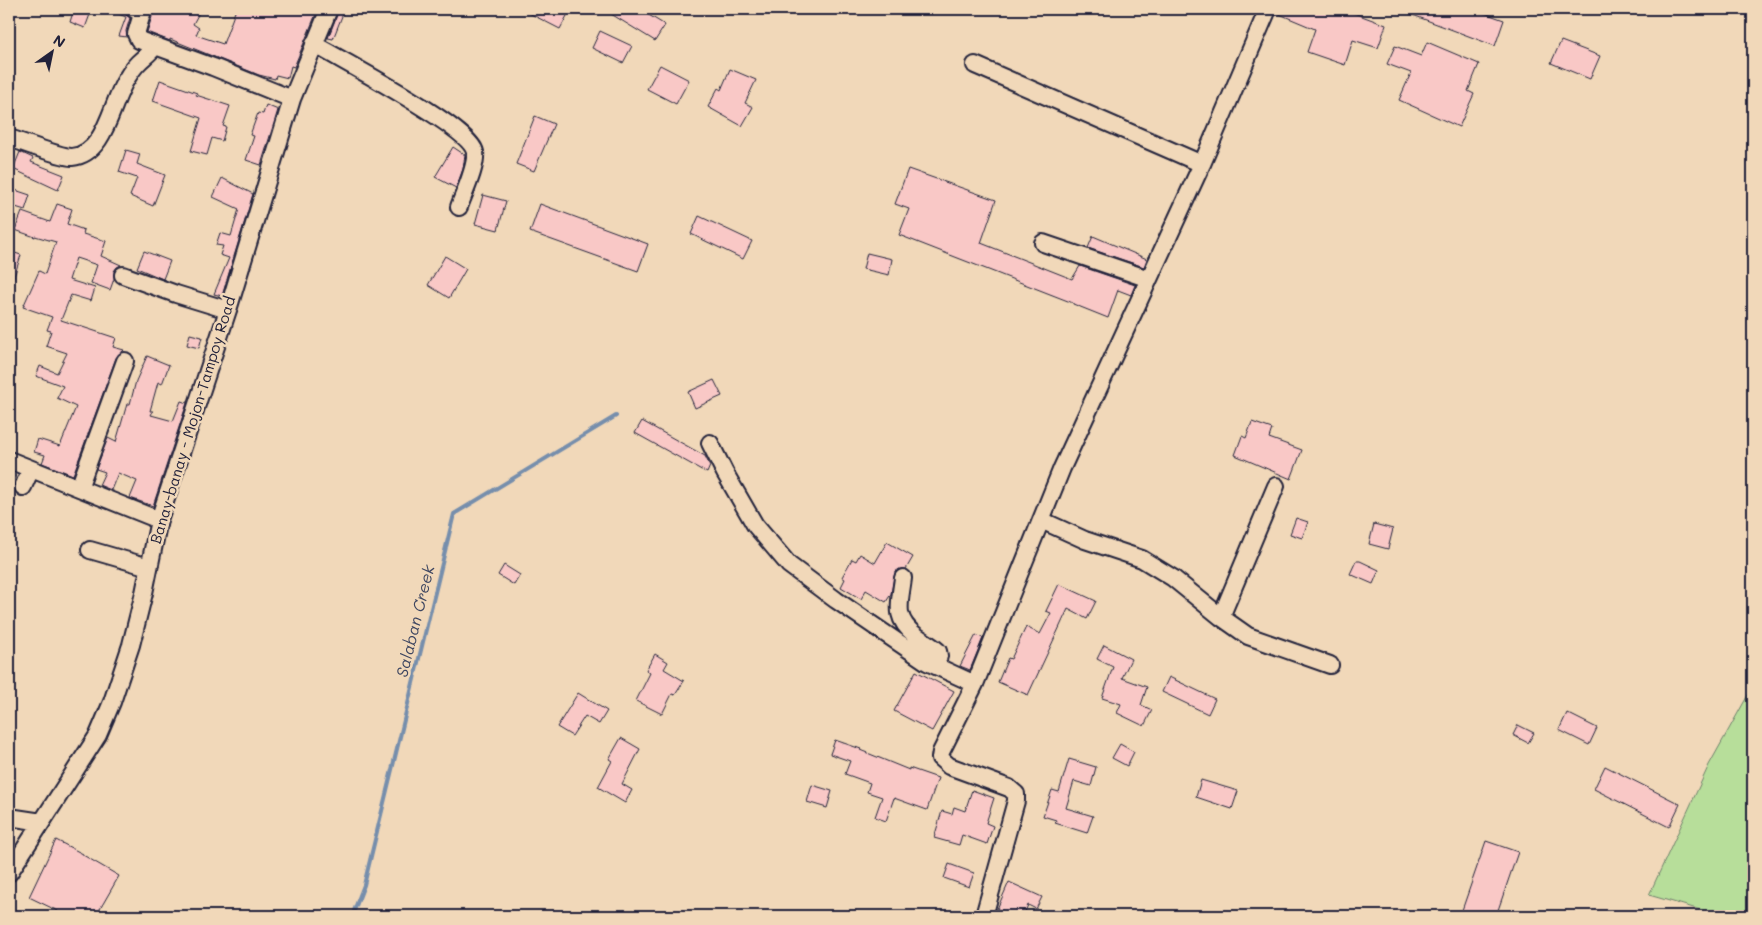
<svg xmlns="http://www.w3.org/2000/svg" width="1762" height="925" viewBox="0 0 1762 925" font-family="Mali,sans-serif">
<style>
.green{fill:#b7de9a;stroke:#6c806a}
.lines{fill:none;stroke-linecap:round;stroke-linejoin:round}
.stream{stroke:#768eac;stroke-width:4}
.building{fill:#f9c8c6;stroke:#22223b}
.minor-casing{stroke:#22223b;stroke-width:20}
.minor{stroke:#f1d8b9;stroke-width:16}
.labels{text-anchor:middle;stroke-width:5;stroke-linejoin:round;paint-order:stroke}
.street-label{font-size:15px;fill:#22223b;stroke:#f1d8b9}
.water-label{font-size:16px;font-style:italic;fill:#3e4661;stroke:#f1d8b9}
</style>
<rect width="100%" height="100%" fill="#f1d8b9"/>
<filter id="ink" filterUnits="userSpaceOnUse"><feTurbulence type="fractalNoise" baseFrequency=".02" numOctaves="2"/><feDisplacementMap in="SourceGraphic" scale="10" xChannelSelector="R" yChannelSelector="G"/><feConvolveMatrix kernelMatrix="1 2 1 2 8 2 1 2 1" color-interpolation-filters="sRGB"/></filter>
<g filter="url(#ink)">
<path class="green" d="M1753,686V916H1721L1649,895L1709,765Z"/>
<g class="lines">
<path class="stream" d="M352,916L364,885L454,514L616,416"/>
</g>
<path class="building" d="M74,9H92L85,28L70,22Z
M106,9H124L125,14L130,18L126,31L127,37L119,36L126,17Z
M150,9H201L193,24L199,28L196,35L223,44L236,9H318L294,67L291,66L288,78L276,75L275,79L259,75L170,39V41L147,32L152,17Z
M521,9H562L569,12L560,29Z
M603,9H639L665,25L655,41Z
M1278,9H1343L1386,25L1378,48L1353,40L1345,65L1307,52L1315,29L1277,13Z
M1397,9H1473L1504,20L1495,46Z
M339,10L344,11L333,39L328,38Z
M600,31L632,46L623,63L592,48Z
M1561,41L1600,56L1590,79L1551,63Z
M1427,42L1479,64L1468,91L1474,94L1459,127L1399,100L1411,73L1387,64L1395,46L1421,56Z
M660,65L689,80L676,104L647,89Z
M730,69L756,80L745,103L753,107L742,126L708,107L718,88L721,90Z
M160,80L197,93L196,95L230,106L223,126L226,127L222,141L212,138L207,155L191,151L201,118L153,101Z
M266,105L278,110L261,165L246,160L254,136L250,135L258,113L263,114Z
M535,116L554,124L534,171L516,164Z
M453,147L465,155L463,169L456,188L435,177Z
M126,150L140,154L137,164L165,175L153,206L130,196L137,178L119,172Z
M20,152L33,158L31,162L64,175L58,190L13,169Z
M908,169L996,200L981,243L1072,279L1080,266L1135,285L1131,295L1118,290L1108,318L1073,304V303L899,235L909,209L895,204Z
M222,178L253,194L222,296L214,294L229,258L220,255L223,246L216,245L220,233L231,236L239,209L213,197Z
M9,188L30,195L25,210L9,205Z
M483,195L506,201L498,230L475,224Z
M57,204L72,209L67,224L84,230L83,234L106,241L101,256L121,265L117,267L114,271V279L110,290L91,283L97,265L76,258L69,280L95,288L91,301L71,295L61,320L116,338L113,347L124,350L116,358L73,475L42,463L45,455L34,452L38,439L60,446L76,407L57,398L63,386L36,376L40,366L57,373L67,353L46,346L51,331L47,330L52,317L23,307L39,271L45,274L56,242L35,236V237L15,230L22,212L50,222Z
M540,204L648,244L638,271L530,232Z
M699,216L752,241L743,259L691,234Z
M1093,236L1147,259L1144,267L1088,248Z
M9,251L21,255L11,286H9Z
M144,251L170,261L163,279L137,268Z
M867,253L892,259L889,275L863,269Z
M445,256L466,269L449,298L428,285Z
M190,334L202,337L199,348L187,345Z
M147,356L169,365L162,384L158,382L150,411H153L151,415L173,421L181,401L187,403L153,506L130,498L137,481L118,473L111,490L99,485L105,472L96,469L108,438L116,442L127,404H130L136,381Z
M714,380L722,396L695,408L688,392Z
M642,421L705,456L710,466L707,473L635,433Z
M1252,422L1272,429L1269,438L1302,450L1291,479L1235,455L1242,436L1246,438Z
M1296,518L1308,522L1302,538L1290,534Z
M1374,524L1393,529L1388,549L1369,544Z
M887,542L913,557L906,569H900L895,572L891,594L886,602L866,590L861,599L841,587L845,579L842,577L852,559L856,561L860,554L875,563Z
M1356,561H1360L1379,570L1373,584L1350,574Z
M504,565L520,575L514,585L498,575Z
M1059,584L1096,601L1087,619L1068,609L1028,695L998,682L1008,658L1011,659L1026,627L1040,634L1051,613L1046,611Z
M976,635L983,638L970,670L960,666Z
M1104,645L1131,659L1122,678L1147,687L1141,705L1152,710L1144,726L1117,713L1121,704L1102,698L1113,667L1097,659Z
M655,654L668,662L664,669L684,681L675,695L672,694L662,714L636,701L650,673L646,670Z
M916,671L954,691L932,731L894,711Z
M1169,677L1215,699L1208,714L1162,692Z
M578,693L607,711L599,724L585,716L572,736L557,727Z
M1567,713L1597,728L1589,745L1559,730Z
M1518,725L1534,733L1528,743L1513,735Z
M621,738L640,749L622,784L632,790L625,803L598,787L612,761L609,759Z
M835,740L861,749L860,750L909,770V768L938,778L927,810L894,798L886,821L875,817L882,797L867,792L870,783L845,774L850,761L830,754Z
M1120,744L1134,752L1127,766L1112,758Z
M1069,759L1096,767L1091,786L1074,781L1066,808L1093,816L1087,833L1055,823L1056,820L1043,816L1052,790L1059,792Z
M1605,766L1680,804L1669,827L1594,789Z
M1201,780L1238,791L1232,809L1196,797Z
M812,785L832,791L827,808L807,802Z
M972,790L994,798L986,823L993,826L987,844L962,835L959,845L934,838L942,811L952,814L954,807L965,811Z
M56,840L83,854V855L119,876L96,916H55L58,911L29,897Z
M1486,841L1518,852L1496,916H1460Z
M949,864L974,873L969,887L944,878Z
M1009,882L1042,897L1036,909L1028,905L1024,914L1018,912L1017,916L997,909Z"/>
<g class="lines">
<g class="minor-casing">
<path id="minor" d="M134,9L142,14L136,34L139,40L213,67L292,99
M314,44C342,61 470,127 475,152C477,166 464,193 459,207
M975,65L1202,164
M9,138C23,142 60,157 72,157C106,154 111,102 127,78C130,73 134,67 138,63C144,57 150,53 155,46
M1043,243L1149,279
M123,275L176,294L228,310
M710,443L725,473L755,525L789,565L836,600L927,662L975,684
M9,460L159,520
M23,487L31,469
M79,488L125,361
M1041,520L1085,540L1142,559L1173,578L1221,617L1276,486
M90,550L149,567
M903,578C900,604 893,617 915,635C923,641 931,645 938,651L939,656L936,666
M1221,617L1248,636L1330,665
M9,817L42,822
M9,873L98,735L112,702L131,645L144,593L159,520L228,310L292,99L329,9
M984,916L1016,801V794L1009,788L949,766L940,758L941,752L975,684L1062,468L1202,164L1268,9"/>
</g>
<use href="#minor" class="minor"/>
</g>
</g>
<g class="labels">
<g class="street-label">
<text transform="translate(193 420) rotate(-73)" y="5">Banay-banay - Mojon-Tampoy Road</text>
</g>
<g class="water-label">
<text transform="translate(415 621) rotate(-76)" y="6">Salaban Creek</text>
</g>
</g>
<rect width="1762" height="925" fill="none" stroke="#f1d8b9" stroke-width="30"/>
<rect x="15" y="15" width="1732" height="895" fill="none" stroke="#22223b" stroke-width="2" filter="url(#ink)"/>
<g transform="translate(52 52) rotate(33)" stroke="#f1d8b9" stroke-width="4" paint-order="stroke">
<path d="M0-4L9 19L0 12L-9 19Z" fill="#22223b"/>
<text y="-8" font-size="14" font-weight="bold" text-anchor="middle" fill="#22223b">N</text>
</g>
</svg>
